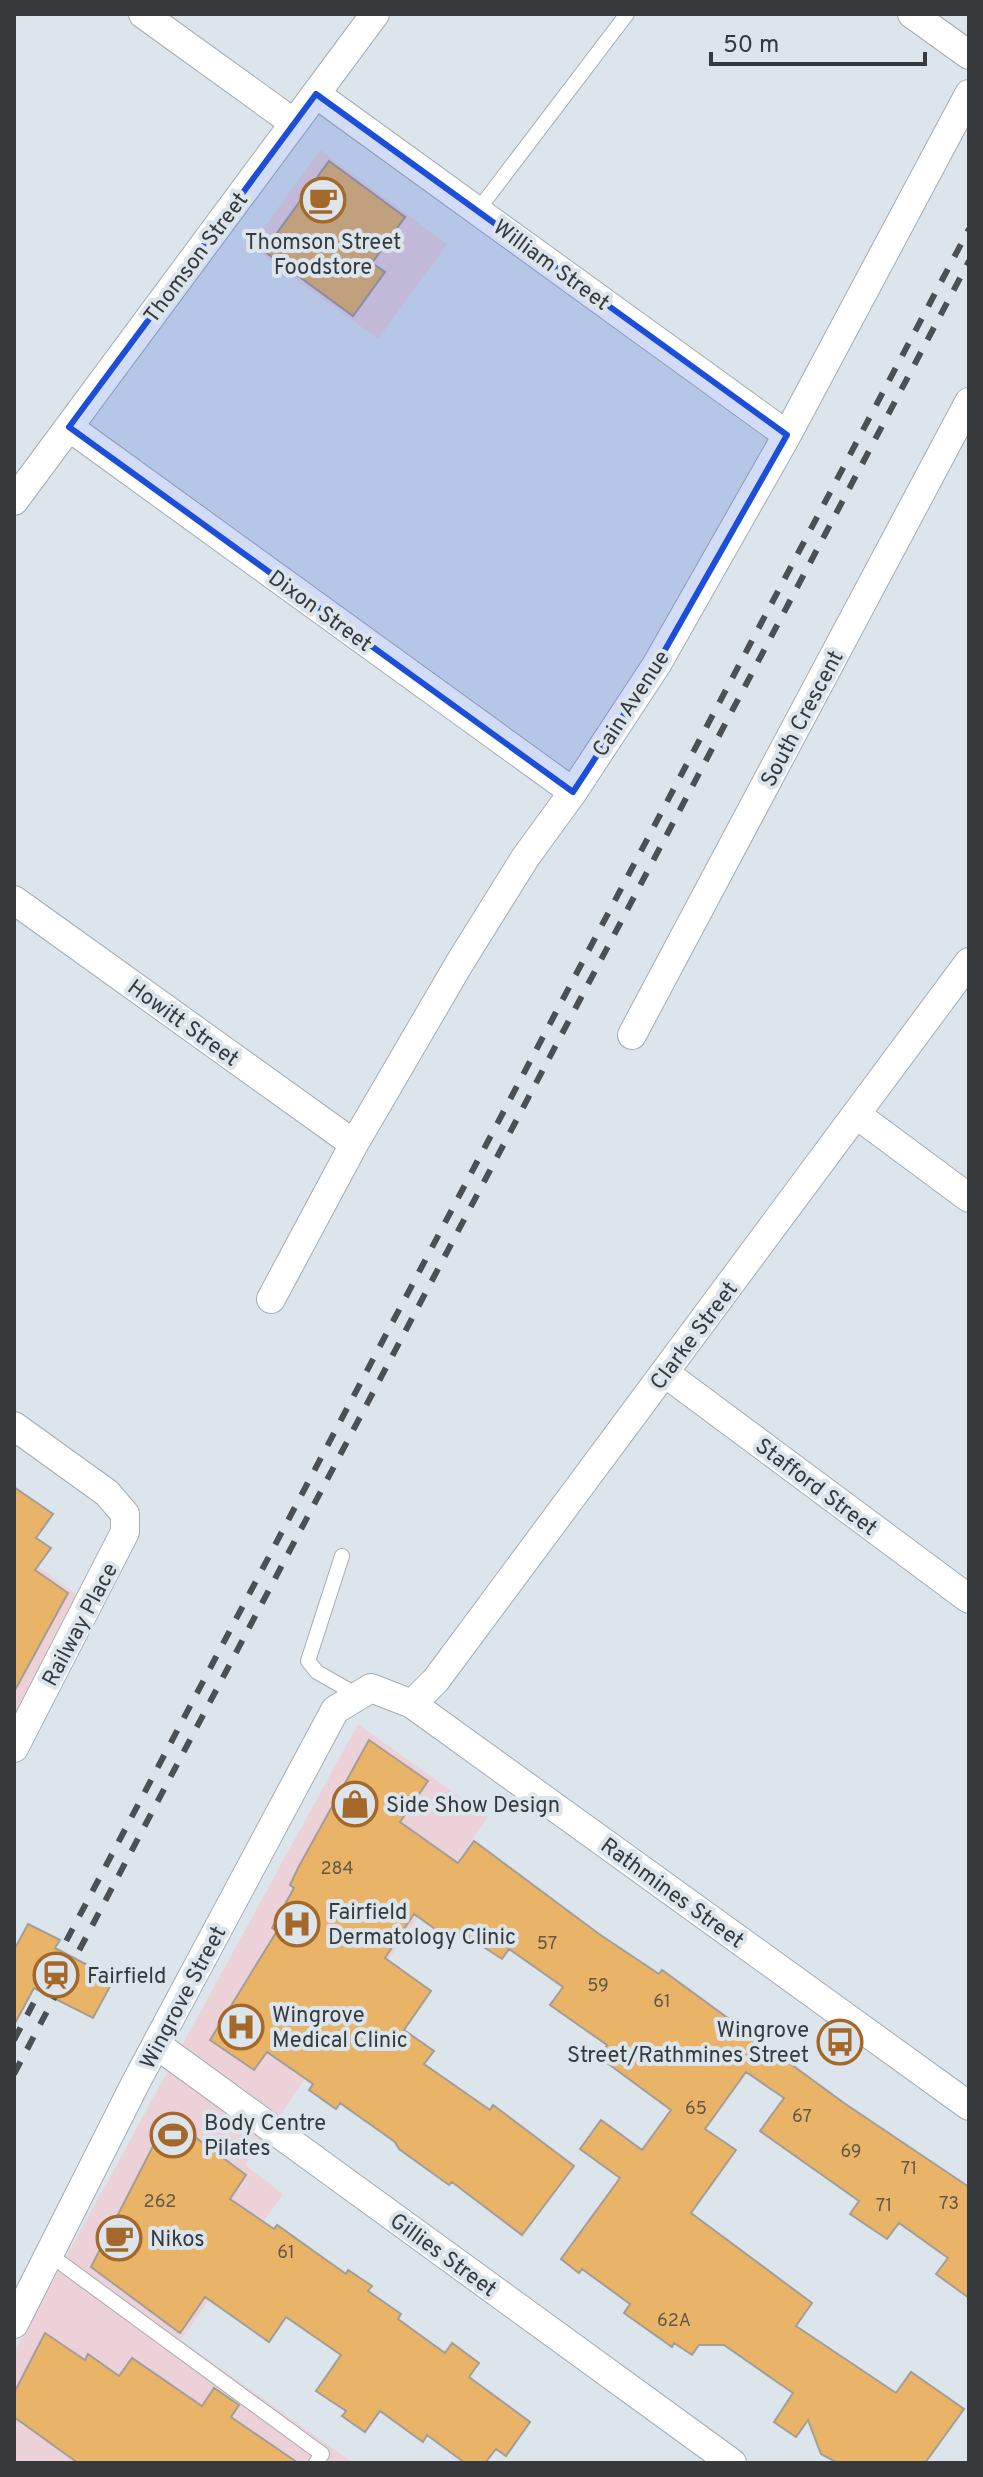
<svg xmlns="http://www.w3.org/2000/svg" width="983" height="2477" viewBox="0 0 983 2477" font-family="Overpass,sans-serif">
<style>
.commercial{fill:#ecd2d8}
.building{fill:#eab468;stroke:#a49d95;stroke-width:2}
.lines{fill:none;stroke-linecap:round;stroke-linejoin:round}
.service-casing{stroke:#a4acb4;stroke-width:16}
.minor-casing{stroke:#a4acb4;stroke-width:30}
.service{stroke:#fff;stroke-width:14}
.minor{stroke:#fff;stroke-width:28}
.rail{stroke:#4b5053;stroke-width:6;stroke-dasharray:14 14;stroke-linecap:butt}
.marked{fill:#1d4ed8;fill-opacity:0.2;stroke:#1d4ed8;stroke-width:6;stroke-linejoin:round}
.labels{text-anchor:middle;stroke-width:8;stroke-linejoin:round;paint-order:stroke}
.number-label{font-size:18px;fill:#635848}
.poi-label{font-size:22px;fill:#363a3d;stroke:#dce4ec;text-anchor:start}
.street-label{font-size:22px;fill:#363a3d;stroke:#dce4ec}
</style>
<rect width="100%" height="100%" fill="#dce4ec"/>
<path class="commercial" d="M320,150L447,244L378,339L251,246Z
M14,1549L79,1596L14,1719Z
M358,1724L488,1817L245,2165L283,2194L181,2340L353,2463H14V2352Z"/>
<path class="building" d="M329,161L405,217L372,263L385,272L353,316L264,251Z
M14,1487L53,1514L36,1538L51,1548L35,1570L68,1593L14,1692Z
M369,1740L428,1781L400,1822L458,1863L474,1841L599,1934L659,1974L662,1970L844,2103L969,2187V2298L936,2274L948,2258L899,2223L887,2239L850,2214L859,2201L760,2131L784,2098L746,2072L705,2129L736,2150L691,2213L812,2303L796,2326L896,2393L911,2372L964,2409L925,2463H838L821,2454L808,2420L796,2437L774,2422L793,2393L724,2345H699L692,2355L674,2343L672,2347L624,2313L630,2304L582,2269L579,2273L561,2259L620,2178L580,2149L601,2120L642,2150L671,2110L599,2057L607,2045L550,2005L563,1987L509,1949L502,1959L459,1931L452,1941L414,1914L385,1958L431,1991L404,2030L434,2051L424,2064L490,2110L493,2105L574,2166L522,2235L452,2182L449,2185L399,2149L395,2142L340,2103L336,2109L309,2090L313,2084L267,2052L254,2070L210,2040L277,1931L272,1928L294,1888L290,1885L298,1868Z
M28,1924L60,1940L55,1948L114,1979L93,2018L34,1988L14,2025V1950Z
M168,2117L246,2175L230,2199L274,2229L277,2225L346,2274L348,2270L372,2286L368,2291L401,2314L398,2319L445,2353L452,2343L479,2363L469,2377L530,2422L506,2456L496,2449L485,2463H465L427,2435L423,2442L380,2411L365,2432L342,2416L346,2411L316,2391L341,2355L286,2317L269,2342L205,2297L180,2333L91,2267Z
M45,2333L85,2360L88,2354L119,2376L132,2358L202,2406L214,2388L239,2405L231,2417L298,2463H78L14,2417V2393Z"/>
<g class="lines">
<g class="service-casing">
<path id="service" d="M478,210L627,14
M342,1556L308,1661L317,1672L359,1696
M50,2255L322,2454L316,2463"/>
</g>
<g class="minor-casing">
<path id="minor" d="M143,14L294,123
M912,14L969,55
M316,94L787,435
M69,427L573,792
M14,501L375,14
M14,900L354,1144
M632,1035L969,402
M857,1115L969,1198
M271,1299L354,1144L459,964L525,858L573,792L657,664L787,435L969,94
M665,1373L969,1599
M14,1426L107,1493L125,1514V1532L14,1748
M412,1704L436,1680L969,962
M157,2045L732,2463
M14,2324L135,2084L335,1710L371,1688L412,1704L969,2106"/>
</g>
<use href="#service" class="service"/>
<use href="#minor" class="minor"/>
<path class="rail" d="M14,2040L969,229
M14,2074L969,261"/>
</g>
<path class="marked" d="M316,94L787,435L657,664L573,792L69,427Z"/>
<defs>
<g id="cafe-ring" transform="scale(2.3)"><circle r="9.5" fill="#dce4ec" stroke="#a4692a" stroke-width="1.5"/><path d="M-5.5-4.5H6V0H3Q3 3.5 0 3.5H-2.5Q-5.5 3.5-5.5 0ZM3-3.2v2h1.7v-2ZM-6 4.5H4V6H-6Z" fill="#a4692a"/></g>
<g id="shop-ring" transform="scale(2.3)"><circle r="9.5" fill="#dce4ec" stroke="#a4692a" stroke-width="1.5"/><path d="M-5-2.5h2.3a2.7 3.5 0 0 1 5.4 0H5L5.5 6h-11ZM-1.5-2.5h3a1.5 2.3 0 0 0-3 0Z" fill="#a4692a"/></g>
<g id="hospital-ring" transform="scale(2.3)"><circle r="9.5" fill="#dce4ec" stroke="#a4692a" stroke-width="1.5"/><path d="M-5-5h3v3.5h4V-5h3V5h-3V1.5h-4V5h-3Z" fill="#a4692a"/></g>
<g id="station-ring" transform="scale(2.3)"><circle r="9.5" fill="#dce4ec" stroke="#a4692a" stroke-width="1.5"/><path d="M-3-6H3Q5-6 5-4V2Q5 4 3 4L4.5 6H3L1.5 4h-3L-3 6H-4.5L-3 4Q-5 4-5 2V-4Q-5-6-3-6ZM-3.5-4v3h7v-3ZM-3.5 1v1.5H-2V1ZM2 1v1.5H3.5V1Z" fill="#a4692a"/></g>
<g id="bus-ring" transform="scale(2.3)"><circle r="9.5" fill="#dce4ec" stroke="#a4692a" stroke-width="1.5"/><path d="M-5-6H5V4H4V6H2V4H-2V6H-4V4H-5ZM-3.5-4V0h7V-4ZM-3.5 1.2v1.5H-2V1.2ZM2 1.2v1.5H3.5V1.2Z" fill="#a4692a"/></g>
<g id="stadium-ring" transform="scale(2.3)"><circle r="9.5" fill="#dce4ec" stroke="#a4692a" stroke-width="1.5"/><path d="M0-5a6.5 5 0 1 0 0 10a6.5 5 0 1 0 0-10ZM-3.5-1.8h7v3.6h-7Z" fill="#a4692a"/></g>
</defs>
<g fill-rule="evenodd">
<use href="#cafe-ring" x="323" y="200"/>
<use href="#shop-ring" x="355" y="1804"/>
<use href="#hospital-ring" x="297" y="1924"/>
<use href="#station-ring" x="56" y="1975"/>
<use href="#hospital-ring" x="241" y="2027"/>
<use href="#bus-ring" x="840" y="2042"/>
<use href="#stadium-ring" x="173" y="2135"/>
<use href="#cafe-ring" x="119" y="2238"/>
</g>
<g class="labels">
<g class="number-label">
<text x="337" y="1874">284</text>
<text x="547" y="1949">57</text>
<text x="598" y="1991">59</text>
<text x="662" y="2007">61</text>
<text x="696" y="2114">65</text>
<text x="802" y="2122">67</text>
<text x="851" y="2157">69</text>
<text x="909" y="2174">71</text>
<text x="160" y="2207">262</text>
<text x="949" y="2209">73</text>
<text x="884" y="2211">71</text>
<text x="286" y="2258">61</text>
<text x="674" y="2326">62A</text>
</g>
<g class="poi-label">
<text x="323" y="249" text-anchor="middle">Thomson Street<tspan x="323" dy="25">Foodstore</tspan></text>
<text x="386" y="1812">Side Show Design</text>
<text x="328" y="1919">Fairfield<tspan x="328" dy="25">Dermatology Clinic</tspan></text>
<text x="87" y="1983">Fairfield</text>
<text x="272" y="2022">Wingrove<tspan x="272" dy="25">Medical Clinic</tspan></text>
<text x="809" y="2037" text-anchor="end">Wingrove<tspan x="809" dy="25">Street/Rathmines Street</tspan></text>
<text x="204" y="2130">Body Centre<tspan x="204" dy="25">Pilates</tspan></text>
<text x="150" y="2246">Nikos</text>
</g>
<g class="street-label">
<text transform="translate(195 257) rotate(-53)" y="8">Thomson Street</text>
<text transform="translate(552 264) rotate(36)" y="8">William Street</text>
<text transform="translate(321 610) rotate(36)" y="8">Dixon Street</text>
<text transform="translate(630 703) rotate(-57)" y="8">Cain Avenue</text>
<text transform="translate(801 718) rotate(-62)" y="8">South Crescent</text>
<text transform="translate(184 1022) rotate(36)" y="8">Howitt Street</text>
<text transform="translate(693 1335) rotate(-53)" y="8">Clarke Street</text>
<text transform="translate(817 1486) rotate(37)" y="8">Stafford Street</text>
<text transform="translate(79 1624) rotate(-62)" y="8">Railway Place</text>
<text transform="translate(673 1892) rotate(36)" y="8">Rathmines Street</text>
<text transform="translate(182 1997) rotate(-62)" y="8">Wingrove Street</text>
<text transform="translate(444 2254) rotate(36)" y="8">Gillies Street</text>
</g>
</g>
<rect width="983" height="2477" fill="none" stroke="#363a3d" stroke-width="32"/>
<path d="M711 52v12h214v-12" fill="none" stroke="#363a3d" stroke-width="4"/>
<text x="723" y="52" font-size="24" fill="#363a3d" stroke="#dce4ec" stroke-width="6" paint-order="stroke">50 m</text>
</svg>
